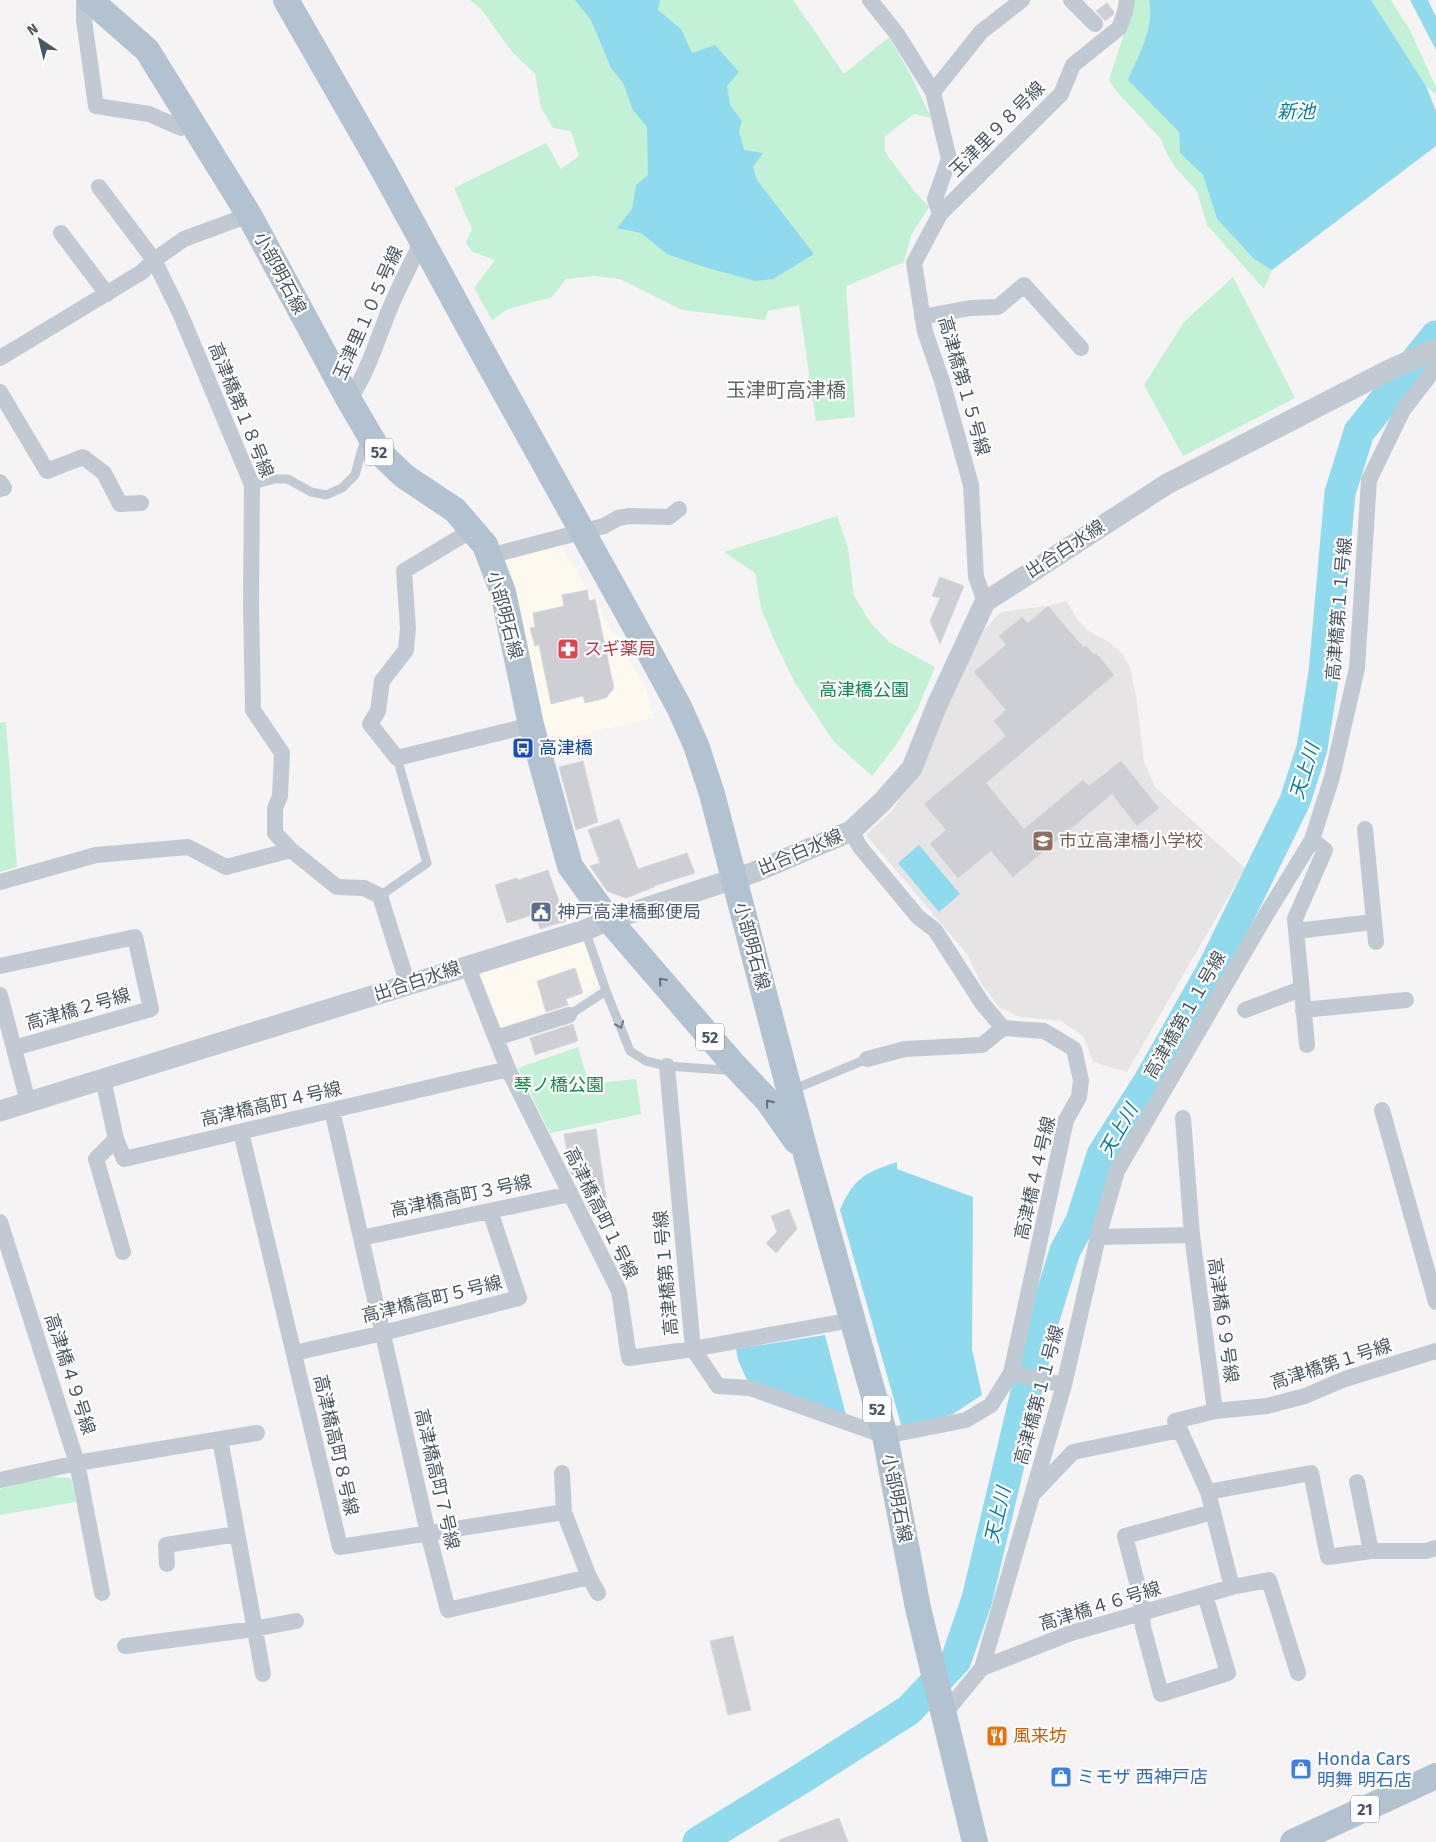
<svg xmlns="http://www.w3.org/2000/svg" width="1436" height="1842" viewBox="0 0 1436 1842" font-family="'Fira Sans','Noto Sans JP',sans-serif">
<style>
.commercial{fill:#fdf9ef}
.education{fill:#e6e4e5}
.green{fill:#c3f1d5}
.water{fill:#90daee}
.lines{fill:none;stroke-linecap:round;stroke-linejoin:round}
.river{stroke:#90daee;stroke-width:31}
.building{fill:#cdcfd5;stroke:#d7d9de}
.service{stroke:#c1cad2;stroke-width:9}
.minor{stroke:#c1cad2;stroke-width:16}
.tertiary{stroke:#c1cad2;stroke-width:21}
.primary{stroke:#b3c2d1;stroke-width:26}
.oneway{stroke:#64717d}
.oneway2{stroke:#6e7983}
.labels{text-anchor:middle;stroke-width:4.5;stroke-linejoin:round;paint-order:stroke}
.shield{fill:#fff;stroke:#808990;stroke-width:1}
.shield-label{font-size:16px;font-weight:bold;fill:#4a5661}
.street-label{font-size:18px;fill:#4a5661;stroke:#fff}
.health-label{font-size:18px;fill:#be3a42;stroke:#fff;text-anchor:start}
.park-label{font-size:18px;fill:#17864f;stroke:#fff}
.transit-label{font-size:18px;fill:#164399;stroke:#fff;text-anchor:start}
.education-label{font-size:18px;fill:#785e54;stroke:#fff;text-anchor:start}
.service-label{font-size:18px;fill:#4e5e75;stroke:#fff;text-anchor:start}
.food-label{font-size:18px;fill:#c56008;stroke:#fff;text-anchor:start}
.shop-label{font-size:18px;fill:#366cbe;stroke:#fff;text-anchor:start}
.water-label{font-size:19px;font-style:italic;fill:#0c7c9b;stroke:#fff}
.quarter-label{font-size:20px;fill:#5f6368;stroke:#fff}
</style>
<rect width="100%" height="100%" fill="#f5f3f3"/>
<path class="commercial" d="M557,539L645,686L654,718L547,742L500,557Z
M584,938L601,984L572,1003L498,1029L479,979L487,967Z"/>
<path class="education" d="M1066,601L1078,620L1087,630L1110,643L1122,653L1130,667L1136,696L1144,762L1155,787L1245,868L1127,1072L1093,1062L1084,1037L1061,1021L1020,1017L999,1007L981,983L967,954L866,835L892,811L928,754L964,666L986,628L1001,612L1048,606Z"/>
<path class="green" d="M470,0H793L844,74L889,37L912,77L931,118L914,114L885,136V152L911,187L929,207L911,235L904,262L846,286L855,417L816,421L799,305L768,311L765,320L682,310L620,279L594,276L566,279L552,297L508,309L492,320L474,288L495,260L471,251L466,242L472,229L454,188L546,143L561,169L579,156L571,131L553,128L541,108L535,74L513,53L481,9Z
M1130,0H1149C1155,27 1138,56 1129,80L1179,132L1180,153L1203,175L1217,219L1254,259L1272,270L1264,289L1207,225L1197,191L1176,168L1167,154L1161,139L1117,92L1109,80L1126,28Z
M1371,0H1391L1392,2L1410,30L1436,87V95L1426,86Z
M1233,277L1295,398L1183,456L1144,385L1184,322Z
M837,516L848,548L854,596L870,622L889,642L935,667L917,710L896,745L872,776L834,742L795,683L774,640L761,608L755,573L724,552Z
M6,722L17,867L0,872V723Z
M578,1047L589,1084L636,1079L641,1114L550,1133L518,1068Z
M49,1477L71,1478L76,1502L0,1515V1489L21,1482Z"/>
<path class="water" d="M575,0H660L658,10L681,29L692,53L715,45L739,72L727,86L730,105L742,121L739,131L744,150L763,153L753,167L757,180L814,254L773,279L755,281L704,267L667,254L641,233L617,228L632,209L636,185L648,175L647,127L633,110L623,83L611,68L591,20Z
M1149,0H1371L1426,86L1436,111V146L1272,270L1254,259L1217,219L1203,175L1180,153L1179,132L1128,80C1138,56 1155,27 1149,0Z
M1410,0H1428L1436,17V50Z
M919,845L960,894L939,912L898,863Z
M897,1162V1169L973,1197L972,1349L982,1395L953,1414L902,1428L840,1210C854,1178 864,1173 897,1162Z
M825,1335L846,1415L747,1380L738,1360L736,1349Z"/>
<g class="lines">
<path class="river" d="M698,1842L804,1777L909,1710L956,1660L977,1599L1042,1325L1065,1251L1081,1221L1102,1155L1149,1081L1210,974L1295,801L1312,748L1324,673L1340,493L1359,432L1436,336"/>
</g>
<path class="building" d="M1107,3L1114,12L1113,15L1105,21L1096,11Z
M940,577L964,586L940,644L930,621L940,598L932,596Z
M587,590L589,601L595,599L614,688L606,698L585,703L583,696L551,704L539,645L535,646L530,628L535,627L533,613L564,606L562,595Z
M1048,606L1084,648L1086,646L1094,655L1096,653L1114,675L986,783L1024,829L1083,780L1089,786L1121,761L1159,808L1137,826L1112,794L1013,877L991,851L958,878L930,844L946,830L924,804L1006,736L994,721L1006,710L974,672L1006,645L999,636L1022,617L1028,623Z
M583,761L598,822L576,830L559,767Z
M619,819L638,869L687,853L695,873L654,886V887L626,898L607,891L590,866L600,863L588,830Z
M548,870L566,921L540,929L535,914L507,923L495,885L517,878L518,880Z
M575,968L583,993L566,999L568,1005L546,1012L537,981Z
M573,1024L578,1041L535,1055L530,1038Z
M596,1129L608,1211L591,1213L586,1202L582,1174L572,1175L570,1171L564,1134Z
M789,1209L797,1229L776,1253L766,1243L777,1232L771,1216Z
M733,1636L751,1710L728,1715L710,1641Z
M839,1818L848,1842H779V1840Z"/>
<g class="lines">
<path class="service" d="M252,485L275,479H288L311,492L326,495L342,488L355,475L365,438
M380,896L427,863L397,758
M585,930L606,991L630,1051L646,1061L667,1066L724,1070L731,1067
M569,1015L606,991
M792,1090L867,1059"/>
<path class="minor" d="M84,0V20L96,106L149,114L181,128L192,122
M870,0L897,34L933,92L949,159L935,199L940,214L914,263L925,332L942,381L971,485L976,577L985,602
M1071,0L1095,24
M933,92L981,32L1022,0
M99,187L154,260L180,313L252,485L251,604L253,710L282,753L280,796L275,808V833L291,850
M940,214L1061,94L1073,65L1119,28L1125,12L1127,0
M61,233L107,294
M922,317L970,308L998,307L1024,285L1081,348
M0,358L142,272L154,260L184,239L249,215
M0,392L47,471L83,457L104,473L120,504L141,503
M349,400C368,372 377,340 390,308C400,285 411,263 422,241
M0,482L4,488L0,489
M472,530L404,571L408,628L406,650L382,681L378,711L370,724L397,758L531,725
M489,556L604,526L618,518L630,516L669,517L679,509
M1365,829L1376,942
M0,882L96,855L188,847L226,867L291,850L337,887L364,888L380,896L408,985
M1296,931L1373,922
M467,965L508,1069L619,1291L629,1358L693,1349L852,1320
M0,966L135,937L151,1009L14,1048
M0,995L28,1102
M1245,1010L1301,989
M1303,1010L1406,1000
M496,1038L569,1015
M1307,1045L1295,919L1325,850L1312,840
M867,1059L905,1049L982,1045L1003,1028
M667,1066L693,1349L718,1386L750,1388L885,1436L966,1420L991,1405L1011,1373L1066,1120L1079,1097L1081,1080L1074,1049L1044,1031L1003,1028L982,1003L935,930L918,917L860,847L851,831
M103,1079L116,1139L124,1159L508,1069
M332,1110L428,1533L448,1610L589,1577L564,1512L562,1473
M1382,1110L1436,1302
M241,1132L340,1547L564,1512
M116,1139L96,1159L123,1252
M0,1222L77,1463L0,1480
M1192,1235L1215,1411
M1098,1237L1192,1235L1183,1118
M361,1238L570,1194
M294,1353L383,1333L519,1298L490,1211
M1011,1373L1064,1385
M1180,1430L1208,1492L1232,1587L1269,1580L1298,1673
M220,1439L263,1674
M1357,1482L1371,1551
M1035,1492L1073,1452L1180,1430L1175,1421L1215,1411L1267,1406L1305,1396L1345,1379L1436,1351
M1208,1492L1311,1473L1328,1557L1371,1551H1426L1436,1548
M167,1564L166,1545L237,1534
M589,1577L598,1593
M102,1593L77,1463L257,1433
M1205,1595L1228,1673L1161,1694L1143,1627L1141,1598L1125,1536L1213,1512
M125,1646L254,1629L296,1621
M982,1668L1071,1633L1232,1587
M944,1714L982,1668L1064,1385L1098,1237L1117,1171L1266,915L1312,840L1332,777L1357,668L1369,480L1403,410L1436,367"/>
<path class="tertiary" d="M0,1111L585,930L609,920L755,872L851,831L882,802L912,768L937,705L985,602L1167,484L1389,370L1436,349"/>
<path class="primary" d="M90,0L147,50L249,215L349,400L380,453L404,476L455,510L485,545L503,592L531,725L570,866L609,920L734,1065L768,1101L796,1141
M286,0L384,171L477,342L647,648L679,707L696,745L712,794L807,1158L885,1436L918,1608L975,1842
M1293,1842L1436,1776"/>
</g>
<defs><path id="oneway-chevron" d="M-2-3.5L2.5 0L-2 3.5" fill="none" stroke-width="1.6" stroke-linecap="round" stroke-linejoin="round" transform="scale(1.25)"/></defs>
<g class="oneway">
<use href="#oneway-chevron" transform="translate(662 981) rotate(-131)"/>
<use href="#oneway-chevron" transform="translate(769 1103) rotate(-128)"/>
</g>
<use class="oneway2" href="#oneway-chevron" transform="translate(620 1025) rotate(68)"/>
<defs>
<g id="pharmacy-square" transform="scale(1.125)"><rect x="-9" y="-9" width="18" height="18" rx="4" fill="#e0444e" stroke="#fff"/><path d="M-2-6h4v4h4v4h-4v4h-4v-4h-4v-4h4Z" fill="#fff"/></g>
<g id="bus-square" transform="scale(1.125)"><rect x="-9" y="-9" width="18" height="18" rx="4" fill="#1a4fb4" stroke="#fff"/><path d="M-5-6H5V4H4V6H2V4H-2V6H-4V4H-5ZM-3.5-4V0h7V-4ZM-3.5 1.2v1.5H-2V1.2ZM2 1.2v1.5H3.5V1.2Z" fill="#fff"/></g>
<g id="school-square" transform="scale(1.125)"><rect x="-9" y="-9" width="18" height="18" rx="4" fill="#8d6e63" stroke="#fff"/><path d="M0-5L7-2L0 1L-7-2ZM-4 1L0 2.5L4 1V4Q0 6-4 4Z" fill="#fff"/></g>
<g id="civic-square" transform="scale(1.125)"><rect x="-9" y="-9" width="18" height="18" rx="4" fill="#5c6f8a" stroke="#fff"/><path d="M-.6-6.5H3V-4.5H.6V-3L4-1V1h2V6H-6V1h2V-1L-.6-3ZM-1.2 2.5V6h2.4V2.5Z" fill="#fff"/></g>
<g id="restaurant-square" transform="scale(1.125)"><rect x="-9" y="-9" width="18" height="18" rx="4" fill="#e8710a" stroke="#fff"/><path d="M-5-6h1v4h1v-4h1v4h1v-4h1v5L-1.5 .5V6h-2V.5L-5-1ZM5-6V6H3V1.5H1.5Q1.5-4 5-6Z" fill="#fff"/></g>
<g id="shop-square" transform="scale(1.125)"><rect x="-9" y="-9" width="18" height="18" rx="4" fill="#3f7fe0" stroke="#fff"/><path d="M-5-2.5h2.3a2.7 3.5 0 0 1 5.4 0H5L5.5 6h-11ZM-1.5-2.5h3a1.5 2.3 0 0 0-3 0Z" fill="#fff"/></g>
</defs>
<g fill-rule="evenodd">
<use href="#pharmacy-square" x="568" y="649"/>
<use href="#bus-square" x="523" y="748"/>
<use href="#school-square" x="1043" y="841"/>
<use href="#civic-square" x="541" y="912"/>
<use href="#restaurant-square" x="997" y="1736"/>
<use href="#shop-square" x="1301" y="1769"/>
<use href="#shop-square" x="1061" y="1777"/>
</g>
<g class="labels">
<g class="shield">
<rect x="365" y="438.5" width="28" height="27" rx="4"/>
<rect x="696" y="1023.5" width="28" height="27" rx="4"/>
<rect x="863" y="1395.5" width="28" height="27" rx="4"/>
<rect x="1351" y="1795.5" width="28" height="27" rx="4"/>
</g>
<g class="shield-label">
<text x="379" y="458">52</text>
<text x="710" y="1043">52</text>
<text x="877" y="1415">52</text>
<text x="1365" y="1815">21</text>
</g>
<g class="street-label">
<text transform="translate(997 129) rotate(-45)" y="6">玉津里９８号線</text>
<text transform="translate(280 273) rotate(62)" y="6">小部明石線</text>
<text transform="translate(368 313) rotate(-66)" y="6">玉津里１０５号線</text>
<text transform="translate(964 386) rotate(74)" y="6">高津橋第１５号線</text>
<text transform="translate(241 410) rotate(68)" y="6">高津橋第１８号線</text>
<text transform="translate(1065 549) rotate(-33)" y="6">出合白水線</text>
<text transform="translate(1339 609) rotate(-85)" y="6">高津橋第１１号線</text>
<text transform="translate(505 615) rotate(75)" y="6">小部明石線</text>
<text transform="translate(800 852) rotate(-23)" y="6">出合白水線</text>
<text transform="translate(752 946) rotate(75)" y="6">小部明石線</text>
<text transform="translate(417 981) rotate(-18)" y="6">出合白水線</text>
<text transform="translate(78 1009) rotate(-16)" y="6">高津橋２号線</text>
<text transform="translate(1185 1015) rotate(-60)" y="6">高津橋第１１号線</text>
<text transform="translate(271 1104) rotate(-13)" y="6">高津橋高町４号線</text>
<text transform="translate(1035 1178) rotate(-77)" y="6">高津橋４４号線</text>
<text transform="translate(461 1196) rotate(-12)" y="6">高津橋高町３号線</text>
<text transform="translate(601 1213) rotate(64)" y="6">高津橋高町１号線</text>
<text transform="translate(666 1273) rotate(-95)" y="6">高津橋第１号線</text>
<text transform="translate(432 1299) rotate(-14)" y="6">高津橋高町５号線</text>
<text transform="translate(1223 1320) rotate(82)" y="6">高津橋６９号線</text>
<text transform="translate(1331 1364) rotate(-18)" y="6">高津橋第１号線</text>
<text transform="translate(70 1374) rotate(72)" y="6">高津橋４９号線</text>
<text transform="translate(1039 1395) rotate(-75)" y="6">高津橋第１１号線</text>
<text transform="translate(336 1445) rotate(77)" y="6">高津橋高町８号線</text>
<text transform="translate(437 1479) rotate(77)" y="6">高津橋高町７号線</text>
<text transform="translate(897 1498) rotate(79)" y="6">小部明石線</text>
<text transform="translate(1100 1606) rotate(-17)" y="6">高津橋４６号線</text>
</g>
<g class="health-label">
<text x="584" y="655">スギ薬局</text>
</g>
<g class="park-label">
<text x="864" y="696">高津橋公園</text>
<text x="559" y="1091">琴ノ橋公園</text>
</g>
<g class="transit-label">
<text x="539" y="754">高津橋</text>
</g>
<g class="education-label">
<text x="1059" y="847">市立高津橋小学校</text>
</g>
<g class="service-label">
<text x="557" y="918">神戸高津橋郵便局</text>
</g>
<g class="food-label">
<text x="1013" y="1742">風来坊</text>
</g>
<g class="shop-label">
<text x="1317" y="1765">Honda Cars<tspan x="1317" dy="21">明舞 明石店</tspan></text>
<text x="1077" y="1783">ミモザ 西神戸店</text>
</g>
<g class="water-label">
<text x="1296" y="118">新池</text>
<text transform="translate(1304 771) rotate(-73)" y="7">天上川</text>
<text transform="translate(1118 1130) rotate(-60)" y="7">天上川</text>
<text transform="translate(997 1515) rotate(-77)" y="7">天上川</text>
</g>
<g class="quarter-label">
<text x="786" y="397">玉津町高津橋</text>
</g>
</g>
<g transform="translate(40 40) rotate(325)" stroke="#ffffff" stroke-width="4" paint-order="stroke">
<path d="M0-4L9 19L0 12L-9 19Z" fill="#4a5661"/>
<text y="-8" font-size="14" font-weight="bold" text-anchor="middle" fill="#4a5661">N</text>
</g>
</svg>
